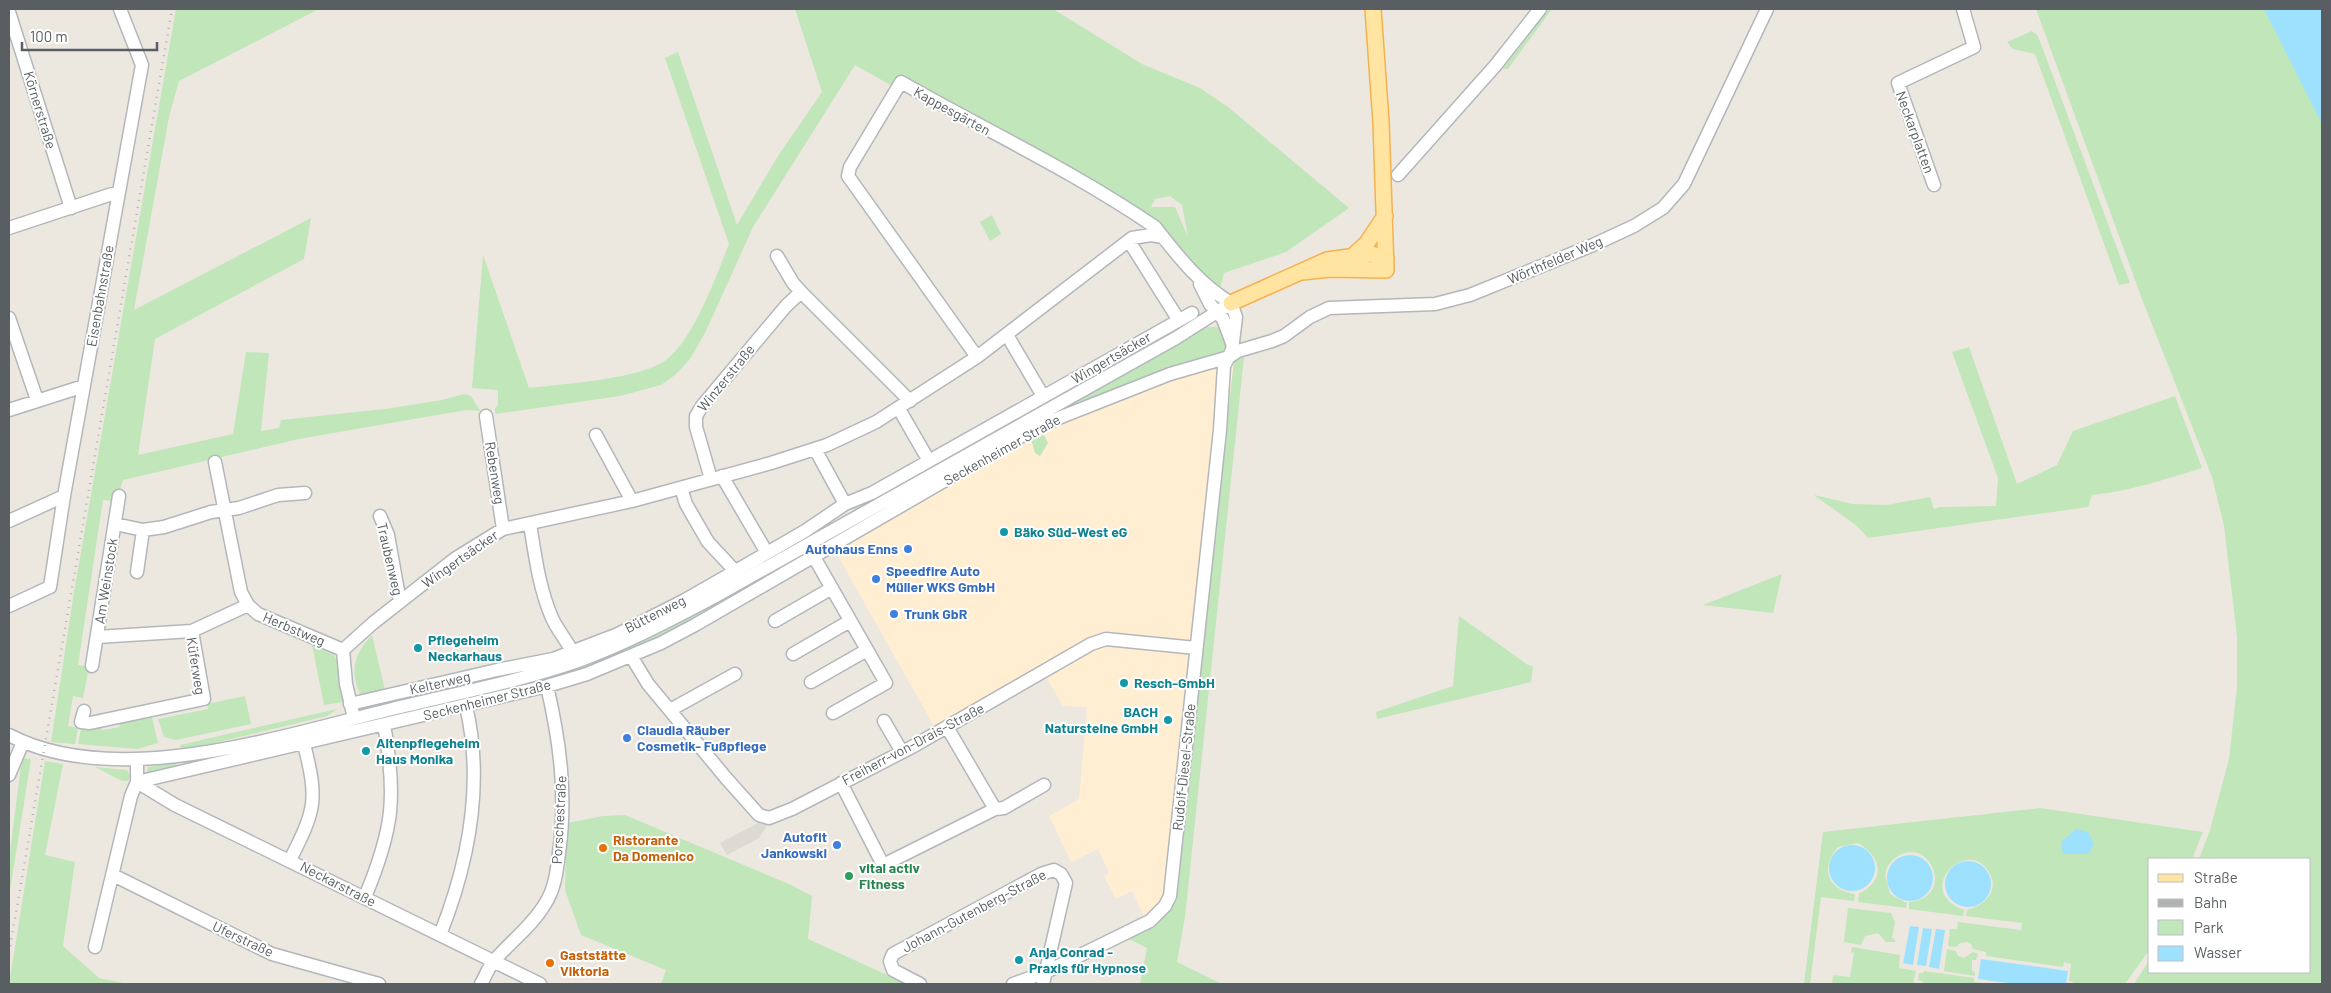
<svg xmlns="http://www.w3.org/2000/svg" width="2331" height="993" viewBox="0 0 2331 993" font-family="Barlow,sans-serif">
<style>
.commercial{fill:#ffeed2}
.industrial{fill:#dddad4}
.green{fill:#c0e6ba;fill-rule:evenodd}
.water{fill:#9de1ff}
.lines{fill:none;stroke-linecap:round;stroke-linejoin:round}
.minor-casing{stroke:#b3b7bb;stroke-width:15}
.major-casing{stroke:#f6b14f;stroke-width:18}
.minor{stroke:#fff;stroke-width:12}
.major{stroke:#ffe4a2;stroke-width:15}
.rail{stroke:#b1b2b2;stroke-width:2.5;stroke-dasharray:1 6;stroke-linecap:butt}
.culture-dot{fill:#0f9aa8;stroke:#fff;stroke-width:2}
.shop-dot{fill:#3f7fe0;stroke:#fff;stroke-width:2}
.food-dot{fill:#e8710a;stroke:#fff;stroke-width:2}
.leisure-dot{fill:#2e9e5b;stroke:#fff;stroke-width:2}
.labels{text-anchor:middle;stroke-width:4;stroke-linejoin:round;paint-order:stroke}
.street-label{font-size:14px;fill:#585e61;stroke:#fff}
.culture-label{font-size:14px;font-weight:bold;fill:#0d838f;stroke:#fff;text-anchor:start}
.shop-label{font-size:14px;font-weight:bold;fill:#366cbe;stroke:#fff;text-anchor:start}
.food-label{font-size:14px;font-weight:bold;fill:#c56008;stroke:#fff;text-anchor:start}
.leisure-label{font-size:14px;font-weight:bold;fill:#27864d;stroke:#fff;text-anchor:start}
</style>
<rect width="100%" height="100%" fill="#ece8df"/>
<path class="commercial" d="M1234,361L1177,876L1148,925L1132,891L1116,899L1104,876L1109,873L1098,849L1071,862L1049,816L1079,799L1087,707L1063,706L1042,670L935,728L834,549L1104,396Z"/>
<path class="industrial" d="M760,822L767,825L759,838L727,855L720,843Z"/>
<path class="green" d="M176,9H319L179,81L169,117L134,310L311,218L304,259L155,339L138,455L233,434L246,352L269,353L261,431L279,428L281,420L385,409L442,400L464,394L471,396L480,411L466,410L299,439L123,480L116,501L103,500L78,665L89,667L83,698L73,696L68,726L78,728L75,744L51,742L74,592Z
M795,9H1053L1142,64L1200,88L1228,107L1349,208L1286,252L1224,273L1220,289L1202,279L1177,244L1157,224L985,123L894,87L855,65L753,227L706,331L690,359L675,375L661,385L620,396L495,414V408L498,405V390L472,388L483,255L529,388C563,384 641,379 666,360C694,339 716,276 729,244L665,58L678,52L737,225L778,156L822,92ZM1170,196L1182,205L1188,237L1175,207H1151L1155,199Z
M1548,9H1552L1513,62L1508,69H1503Z
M2036,9H2322V984H2134L2150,959V972H2310V859H2199L2210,830L2229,759L2237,687V636L2224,526L2212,477L2142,299Z
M2032,31L2038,36L2130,283L2119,285L2035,54L2013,49L2007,42Z
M992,215L1001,234L990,241L980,222Z
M1181,326L966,450L855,510L849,509Z
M1207,327H1217L1223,331L1228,352L1168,369L1022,429L1165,352Z
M1969,347L2017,484L2057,465L2073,431L2175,396L2202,468C2166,479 2131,491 2092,495L2088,507L1868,538L1857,526L1814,495L1853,504L1887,505L1930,497L1934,509L1940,507L1996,506L1998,478L1952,352Z
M1244,357L1185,917L1177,962L1222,984H1140L1147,948L1125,937L1167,910L1191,740L1234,361Z
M1044,435L1048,443L1040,456L1035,453L1031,439Z
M829,539L828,542L666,634L624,655L543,684L184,768L182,761C247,755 312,736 375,721C466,699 558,681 643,641C707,611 766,570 829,539Z
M1782,574L1773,613L1703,605Z
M1459,616L1528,665L1533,666L1531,682L1377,719L1376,712L1453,686Z
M372,635L386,694L362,698C349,673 353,655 372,635Z
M312,645L334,655L338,662L344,702L324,705Z
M245,696L251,724L176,740L164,737L158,719L208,709L207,704Z
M337,709L327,716L181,751L180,745Z
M151,713L158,743L137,749L78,744L81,729L89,730L100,724L102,730L120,727L118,721Z
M22,758L31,759L9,897V859Z
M45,761L63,764L45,855L75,862L63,946L99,978L128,984H9Z
M176,762L177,770L149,774L147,771L148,767Z
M95,767L127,770L130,777L128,781H122Z
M2040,808L2203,832L2192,859H2150V949L2125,984H2073V982L2069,981L2071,964L2064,962L2063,967L1986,956V952L1973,949L1971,944L1967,942L1960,943L1956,947L1948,946L1950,929H1957L1958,922L2021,930L2022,923L1966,916L1967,910C1984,906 1999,892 1990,874C1969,833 1911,891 1964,910L1963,916L1909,909V902C1956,898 1931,836 1898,856C1890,861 1887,866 1885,874L1890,894L1907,903L1906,908L1858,902L1859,894C1886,880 1882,857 1858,843L1838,847C1820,868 1827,890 1855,894L1854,901L1821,897L1810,984H1804L1823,832Z
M625,815L791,885L812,896L808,939L907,984H661L666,970L581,935L565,890L567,823L603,816Z
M1848,908L1891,913L1895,922L1892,938L1895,939V942H1886L1878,933L1865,936L1861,945L1844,942Z
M1852,947L1900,955L1899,968L1916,971L1913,984H1832L1833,975L1850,977L1854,953L1851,952Z
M1947,949L1956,951L1958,956L1964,958L1973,952L1978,954L1976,960H1972V970L1975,973V976L1944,971Z
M1924,971L1974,978V982L1992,984H1923L1922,981L1918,980L1919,973H1923Z"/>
<path class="water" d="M2264,9H2322V124Z
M2076,829L2088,832L2094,844L2088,854H2063L2061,842Z
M1829 868a23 23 0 1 1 46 0a23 23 0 1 1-46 0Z
M1887 878a23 23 0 1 1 46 0a23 23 0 1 1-46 0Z
M1945 884a23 23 0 1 1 46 0a23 23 0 1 1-46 0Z
M1910,926L1919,927L1913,965L1903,963Z
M1923,928L1932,929L1926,966L1917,965Z
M1936,929L1945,930L1939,969L1929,967Z
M1981,959L2068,971L2066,984H2015L1978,979Z"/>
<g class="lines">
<g class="minor-casing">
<path id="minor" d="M9,12L71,208
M1398,175L1495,66L1540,9
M1934,185L1898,83L1974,47L1963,9
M9,228L118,192
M1129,241L1178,319
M777,256L793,283L801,292
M1200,284L1210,304L1223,319L1232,343
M9,318L37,400
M1007,335L1043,396
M977,357L848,176L850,167L901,82C985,130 1075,172 1155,227C1178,256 1199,284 1231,303
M899,409L929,461
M9,410L84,386
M486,416L503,529
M596,435L632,501
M815,449L845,504
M215,462L241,592L248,605L258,614L343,650
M722,476L767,553
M711,479L696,427V416L702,406L786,306L801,292L910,401
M681,488L686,504L708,542L735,571
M380,516L388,535L400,602
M9,521L64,496
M115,524L143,530
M530,524C535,555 539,588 552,618C557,629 566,640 572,651
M814,557L886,683L833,713
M137,572L143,530L164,527L211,512L239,508L278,495L305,493
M9,606L50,587L64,496L142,65L120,9
M775,621L832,588
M97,637L192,631L248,605
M793,654L850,621
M631,656L648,684L726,778L759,815L769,818L792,809L912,747L1091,644L1106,639L1196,648
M92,666L119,496
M811,682L867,650
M350,704L497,670L553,659L618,634L685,600L767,553L805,531L845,504L872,493L1192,313
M670,710L735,674
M84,711L81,722L90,723L204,699L192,631
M354,718L346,684L343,650L373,623L456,558L503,529L632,501L771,463L827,445L876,422L977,357L1132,238L1151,235L1163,237
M884,721L902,752
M9,735C116,791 281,736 392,709C454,694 517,682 578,661C625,644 670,620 714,597L1176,338L1231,303
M9,775L23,742
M137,782L547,686L587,674L661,643L695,625L1020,437L1056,419L1170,374L1229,357L1238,351L1272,341L1284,336L1310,317L1329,308L1435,304L1470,295L1593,245L1634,226L1663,208L1684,184L1767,9
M137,782L175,805L540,984
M841,783L883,865L995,809L947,727
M995,809L1004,808L1044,785
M290,860C316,809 318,800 304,744
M113,875L272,954L379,984
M365,897C393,830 397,797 384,725
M440,935C469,862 484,783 466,706
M95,947L131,796L137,782V759
M481,984C485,977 488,968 494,961C510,942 532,926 545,904C555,889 557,870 559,853C567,795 560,742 547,686
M920,984L893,970L890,961L893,954L1041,874L1054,870L1061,874L1066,883L1043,984
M1013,984L1046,972L1150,921L1165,906L1170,896L1220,430L1224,366L1232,350L1236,317L1231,303"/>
</g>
<g class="major-casing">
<path id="major" d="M1354,255L1367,243L1385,216
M1302,272L1330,269L1386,270L1381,122L1373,9
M1231,303L1327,260L1371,254L1386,258"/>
</g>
<use href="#minor" class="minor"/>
<use href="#major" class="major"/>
<path class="rail" d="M9,953L172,9"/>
</g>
<g class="culture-dot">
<circle cx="1004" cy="532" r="5"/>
<circle cx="418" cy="648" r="5"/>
<circle cx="1124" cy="683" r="5"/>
<circle cx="1168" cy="720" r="5"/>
<circle cx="366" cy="751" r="5"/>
<circle cx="1019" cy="960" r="5"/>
</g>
<g class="shop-dot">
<circle cx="908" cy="549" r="5"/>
<circle cx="876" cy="579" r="5"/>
<circle cx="894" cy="614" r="5"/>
<circle cx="627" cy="738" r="5"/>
<circle cx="837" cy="845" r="5"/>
</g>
<g class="food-dot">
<circle cx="603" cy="848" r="5"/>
<circle cx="550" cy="963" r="5"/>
</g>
<circle class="leisure-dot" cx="849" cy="876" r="5"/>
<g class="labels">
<g class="street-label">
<text transform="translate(40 110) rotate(73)" y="5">Körnerstraße</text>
<text transform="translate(952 111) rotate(29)" y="5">Kappesgärten</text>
<text transform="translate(1915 132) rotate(70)" y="5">Neckarplatten</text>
<text transform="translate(1555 260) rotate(-23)" y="5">Wörthfelder Weg</text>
<text transform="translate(100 296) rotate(-80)" y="5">Eisenbahnstraße</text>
<text transform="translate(1111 358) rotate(-30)" y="5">Wingertsäcker</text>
<text transform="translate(726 378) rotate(-51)" y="5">Winzerstraße</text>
<text transform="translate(1002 450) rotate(-29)" y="5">Seckenheimer Straße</text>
<text transform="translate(495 473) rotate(81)" y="5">Rebenweg</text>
<text transform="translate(390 559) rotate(77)" y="5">Traubenweg</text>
<text transform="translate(460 559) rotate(-35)" y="5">Wingertsäcker</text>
<text transform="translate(106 581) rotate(-81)" y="5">Am Weinstock</text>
<text transform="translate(655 614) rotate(-27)" y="5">Büttenweg</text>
<text transform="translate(294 629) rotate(23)" y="5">Herbstweg</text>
<text transform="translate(196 666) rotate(81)" y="5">Küferweg</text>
<text transform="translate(440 683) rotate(-13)" y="5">Kelterweg</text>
<text transform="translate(487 700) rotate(-14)" y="5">Seckenheimer Straße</text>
<text transform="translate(913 744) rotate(-28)" y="5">Freiherr-von-Drais-Straße</text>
<text transform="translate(1184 767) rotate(-84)" y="5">Rudolf-Diesel-Straße</text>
<text transform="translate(559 820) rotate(-87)" y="5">Porschestraße</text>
<text transform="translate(338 884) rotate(27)" y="5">Neckarstraße</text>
<text transform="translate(974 911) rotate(-28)" y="5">Johann-Gutenberg-Straße</text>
<text transform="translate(243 939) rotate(25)" y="5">Uferstraße</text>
</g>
<g class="culture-label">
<text x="1014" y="537">Bäko Süd-West eG</text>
<text x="428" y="645">Pflegeheim<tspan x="428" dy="16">Neckarhaus</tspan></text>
<text x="1134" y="688">Resch-GmbH</text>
<text x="1158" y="717" text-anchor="end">BACH<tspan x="1158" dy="16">Natursteine GmbH</tspan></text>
<text x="376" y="748">Altenpflegeheim<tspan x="376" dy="16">Haus Monika</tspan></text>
<text x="1029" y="957">Anja Conrad -<tspan x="1029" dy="16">Praxis für Hypnose</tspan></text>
</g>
<g class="shop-label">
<text x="898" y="554" text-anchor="end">Autohaus Enns</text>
<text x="886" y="576">Speedfire Auto<tspan x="886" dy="16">Müller WKS GmbH</tspan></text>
<text x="904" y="619">Trunk GbR</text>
<text x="637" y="735">Claudia Räuber<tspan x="637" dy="16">Cosmetik- Fußpflege</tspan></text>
<text x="827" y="842" text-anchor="end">Autofit<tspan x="827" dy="16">Jankowski</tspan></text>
</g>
<g class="food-label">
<text x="613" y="845">Ristorante<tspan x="613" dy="16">Da Domenico</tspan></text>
<text x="560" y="960">Gaststätte<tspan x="560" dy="16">Viktoria</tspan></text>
</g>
<g class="leisure-label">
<text x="859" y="873">vital activ<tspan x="859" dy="16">Fitness</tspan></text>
</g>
</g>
<rect width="2331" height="993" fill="none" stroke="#585e61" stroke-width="20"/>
<rect x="2148" y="858" width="162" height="115" fill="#ffffff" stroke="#bcbfc0"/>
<rect x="2158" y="874" width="25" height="8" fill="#ffe4a2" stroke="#bcbfc0"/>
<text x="2194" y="883" font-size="15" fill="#585e61">Straße</text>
<rect x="2158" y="899" width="25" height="8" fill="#b1b2b2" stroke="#bcbfc0"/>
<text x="2194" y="908" font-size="15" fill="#585e61">Bahn</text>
<rect x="2158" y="920" width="25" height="15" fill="#c0e6ba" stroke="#bcbfc0"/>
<text x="2194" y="933" font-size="15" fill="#585e61">Park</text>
<rect x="2158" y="946" width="25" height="15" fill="#9de1ff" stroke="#bcbfc0"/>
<text x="2194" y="958" font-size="15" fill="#585e61">Wasser</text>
<path d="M22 42v8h135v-8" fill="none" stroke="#585e61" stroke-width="2.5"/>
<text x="30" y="42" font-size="15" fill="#585e61" stroke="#ffffff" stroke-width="4" paint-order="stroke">100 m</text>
</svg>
